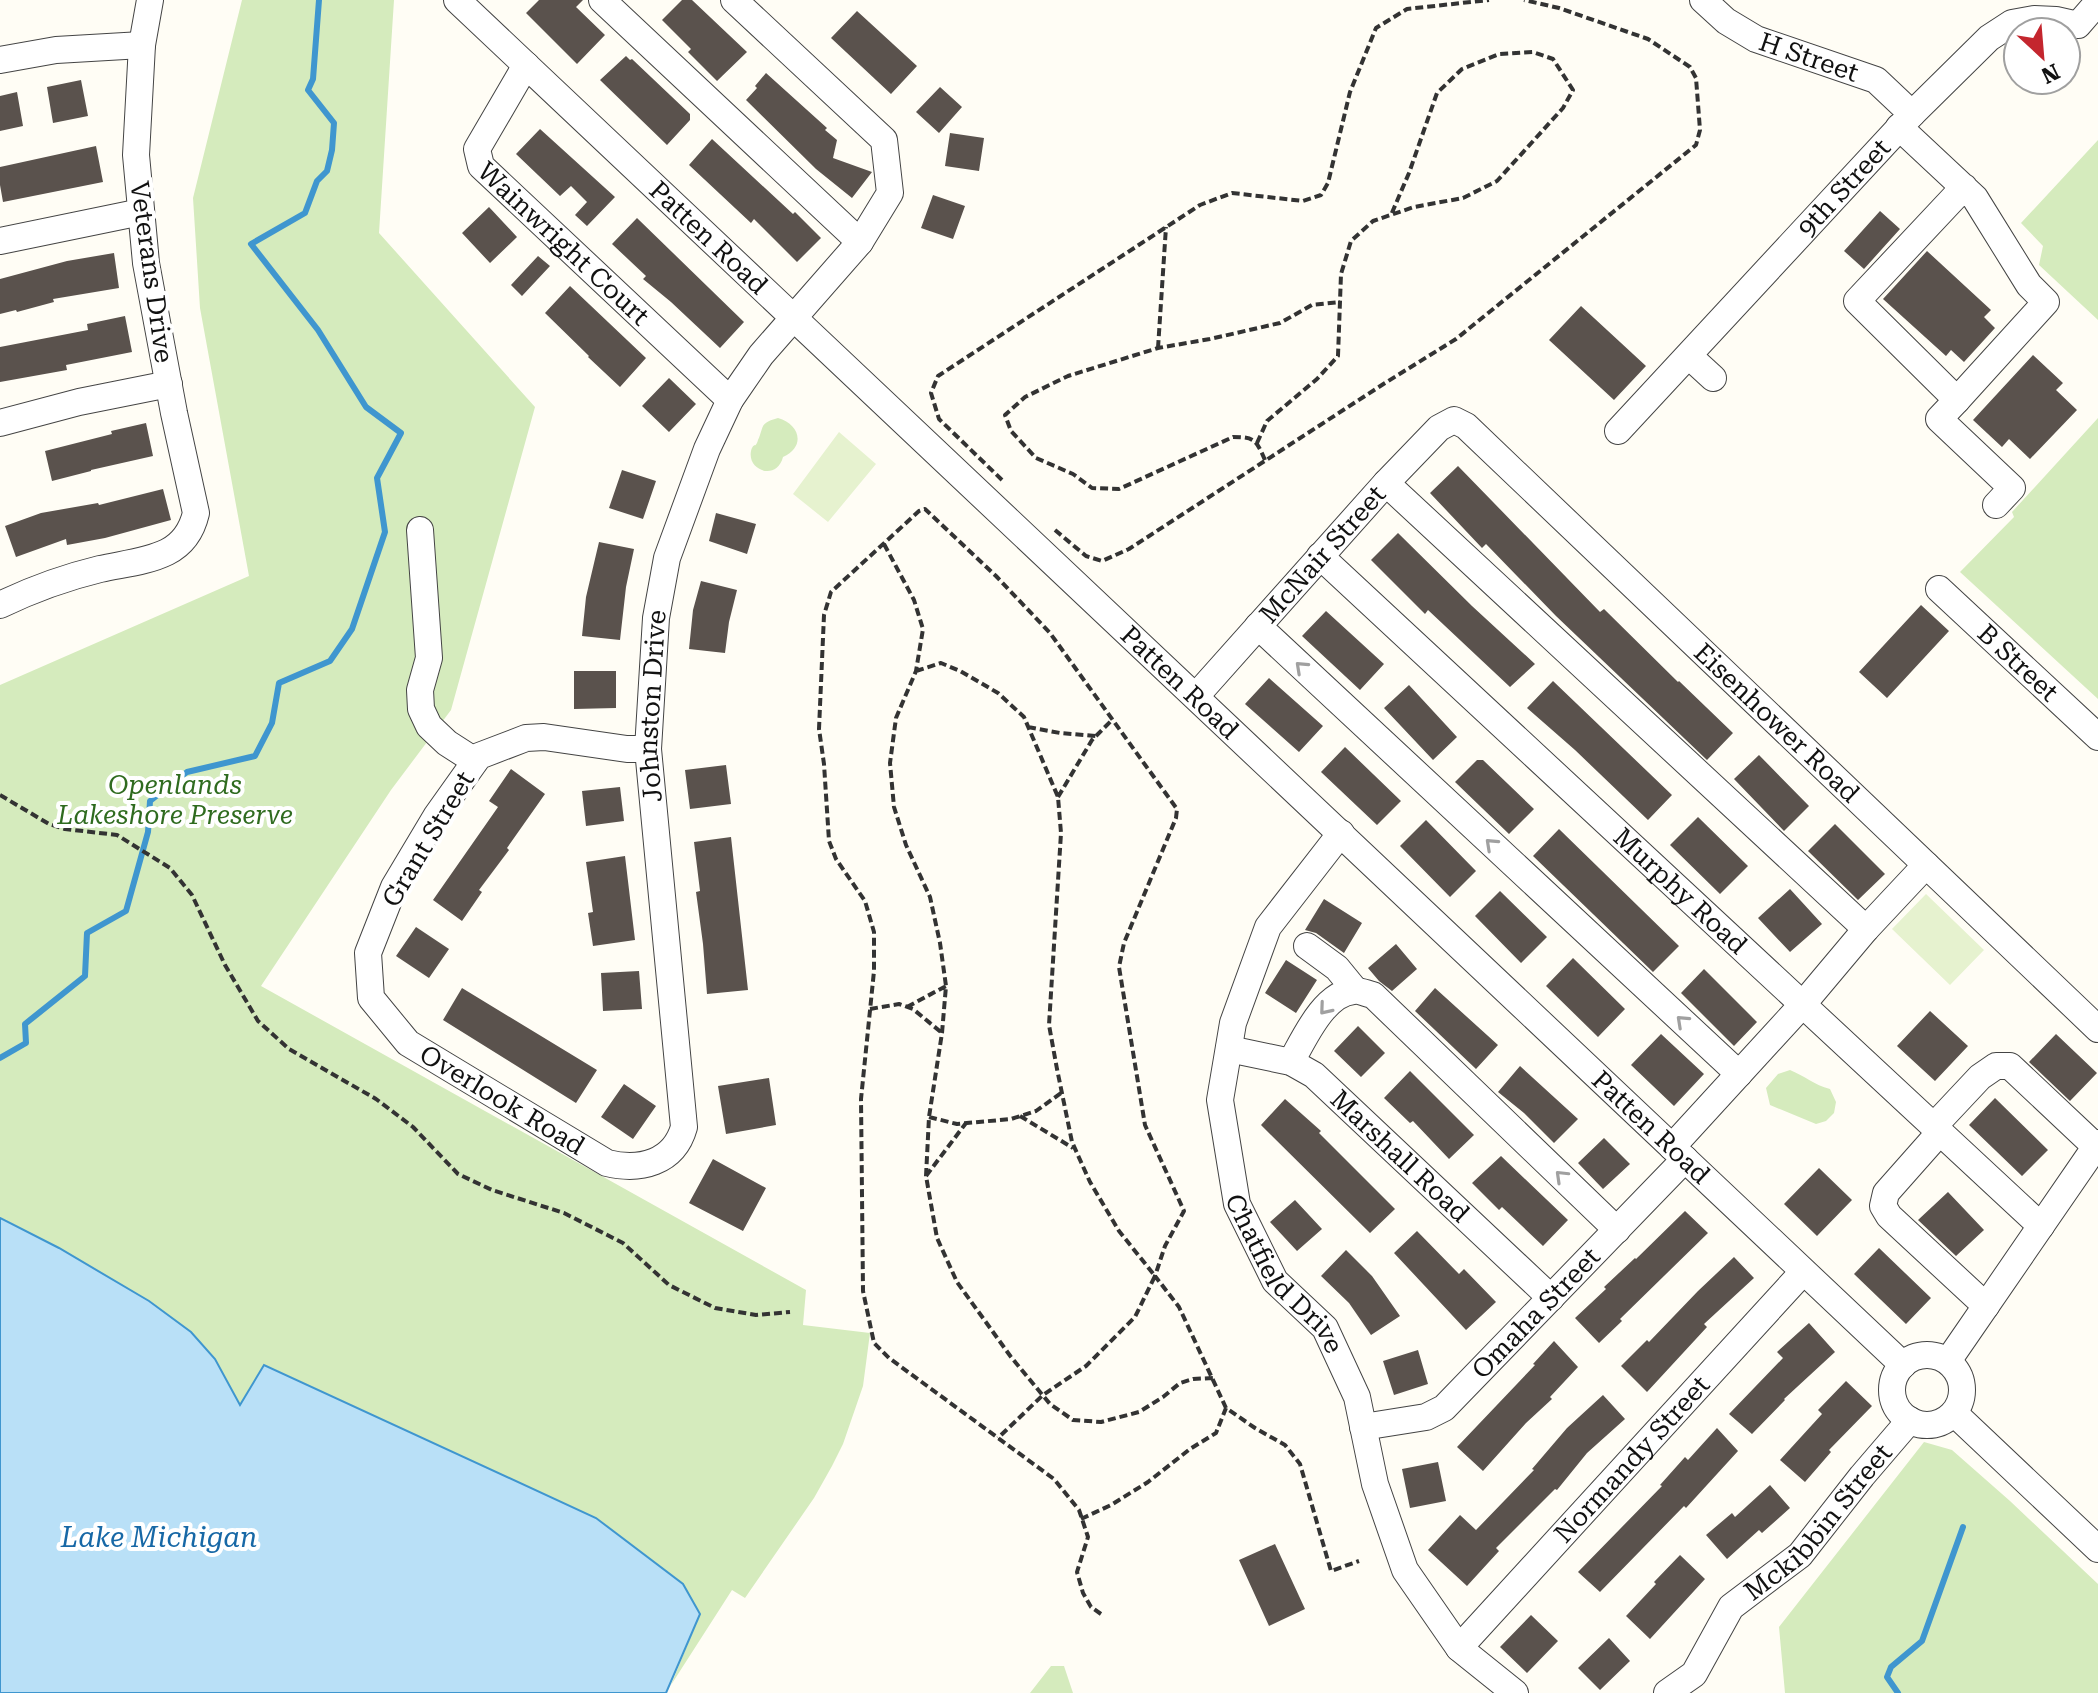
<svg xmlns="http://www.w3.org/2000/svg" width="2098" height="1693" viewBox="0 0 2098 1693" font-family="'Roboto Serif',serif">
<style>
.green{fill:#d5ebbd}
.pitch{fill:#e6f2cf}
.water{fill:#b9e0f7;stroke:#3f96cf;stroke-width:2}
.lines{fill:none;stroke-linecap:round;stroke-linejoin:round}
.stream{stroke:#3f96cf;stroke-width:6}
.building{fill:#5a524d}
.minor-casing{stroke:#444;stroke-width:28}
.path{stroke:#333;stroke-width:4;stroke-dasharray:8 4;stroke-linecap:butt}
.minor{stroke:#fff;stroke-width:26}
.oneway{stroke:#a0a0a0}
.labels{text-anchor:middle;stroke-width:8;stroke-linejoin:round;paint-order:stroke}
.street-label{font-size:26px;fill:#111;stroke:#fff}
.park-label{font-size:26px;font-style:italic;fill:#2f6b1f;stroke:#fff}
.water-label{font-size:28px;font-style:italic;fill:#1768a6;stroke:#fff}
</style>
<rect width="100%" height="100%" fill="#fffdf5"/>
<path class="green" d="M242,0H394L379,233L535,407L451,710L391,790L261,986L806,1290L803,1325L870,1333L863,1386L843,1444L832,1466L814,1498L745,1598L732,1590L671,1685L700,1614L683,1584L596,1518L265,1365L241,1406L215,1359L85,1263L0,1217V685L249,576L200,308L193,198Z
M2098,140V320L2039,265L2043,246L2021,223Z
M778,418C800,424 806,447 783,457C777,481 747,471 751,451C754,441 755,450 758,440C764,427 759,423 778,418Z
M2098,418V699L1960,572L2014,517L2012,512Z
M1790,1070C1805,1076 1814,1085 1830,1089L1836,1102L1834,1113L1826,1121L1816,1124L1770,1105L1766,1088L1778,1074Z
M1924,1442L1952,1450L2010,1501L2098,1584V1693H1785L1779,1627Z
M1051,1666H1064L1073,1693H1030Z"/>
<path class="pitch" d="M839,432L876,464L828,522L793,494Z
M1926,894L1984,950L1950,985L1892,929Z"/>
<path class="water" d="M0,1218L59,1248L149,1301L191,1332L215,1359L240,1405L264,1365L596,1518L683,1584L700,1614L666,1693H0Z"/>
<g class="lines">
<path class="stream" d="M0,1058L26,1043L25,1024L85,976L87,933L126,911L148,832L150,801L187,772L255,756L272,723L279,683L330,661L352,629L385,532L377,478L401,433L366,407L318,330L251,244L305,213L317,181L327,171L332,150L334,123L308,90L313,79L319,0
M1898,1693L1887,1677L1891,1667L1922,1641L1963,1527"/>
</g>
<path class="building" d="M539,0H583L576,7L605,35L577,64L526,13Z
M682,0H692L747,52L717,81L688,52L691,49L662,20Z
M857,11L917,66L891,94L831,38Z
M626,56L630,60L632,59L690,114V120L667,145L600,80Z
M766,73L827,128L825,130L837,140L833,158L872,172L852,198L816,169L746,100L757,88L755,86Z
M81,80L88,116L53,123L47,87Z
M940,87L962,107L939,133L916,112Z
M17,92L23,126L0,131V96Z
M540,129L615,197L587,226L575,215L587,202L571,186L560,196L516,154Z
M950,133L984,138L979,171L945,166Z
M712,139L793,214L795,212L821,238L797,262L754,219L751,223L689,165Z
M96,146L103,182L3,202L0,185V167Z
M933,195L965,206L953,239L921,228Z
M489,207L517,237L490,263L462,233Z
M1880,211L1900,229L1864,269L1844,251Z
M637,218L744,322L720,348L671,302L643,279L646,276L612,244Z
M1927,251L1991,310L1984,317L1995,328L1964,362L1951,350L1946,356L1883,299Z
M114,253L119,288L53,299L54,302L17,312L16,310L0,314V279L67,261Z
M538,256L550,266L522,296L511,285Z
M570,286L646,358L620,387L588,357L589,356L545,313Z
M1581,306L1646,366L1614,400L1549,340Z
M125,316L132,352L66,365L67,370L0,382V347L88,330L87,324Z
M2033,355L2063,383L2056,390L2077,410L2030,459L2009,439L2002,447L1973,420Z
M669,378L696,404L669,432L642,406Z
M146,423L153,456L91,470V471L52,481L45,451L112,434L111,431Z
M1458,466L1600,612L1604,609L1678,682L1679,681L1733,733L1707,760L1556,616L1486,544L1482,548L1430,493Z
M622,470L656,481L643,519L609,508Z
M163,489L171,520L105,538L67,545L66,539L16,557L5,526L41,513L98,503L99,505Z
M716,513L756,524L747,554L709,541Z
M1398,533L1472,606L1535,664L1510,687L1428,610L1425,614L1371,560Z
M599,542L634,549L626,587L620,640L582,636L586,597Z
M701,581L737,590L729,622L725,653L689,649L693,610Z
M1921,605L1949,631L1887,698L1859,672Z
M1326,611L1384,664L1360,690L1302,636Z
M574,671H616V708L574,709Z
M1269,678L1323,726L1299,752L1245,704Z
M1553,681L1672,795L1648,820L1575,750L1527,708Z
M1409,685L1457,737L1433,760L1384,708Z
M1345,747L1401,801L1377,825L1321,772Z
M1759,755L1809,806L1784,831L1734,779Z
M1477,760H1483L1534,809L1509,834L1455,782Z
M726,765L731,804L690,809L685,770Z
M511,769L545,794L507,848L509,850L479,890L482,892L462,921L433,900L498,807L489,801Z
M620,787L624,821L586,826L582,791Z
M1698,817L1748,866L1720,894L1670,845Z
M1426,820L1476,871L1450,897L1400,846Z
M1835,824L1885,874L1858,900L1808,851Z
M1559,829L1679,946L1653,972L1533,856Z
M731,837L748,990L707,994L703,944L696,892L700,891L694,842Z
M625,856L635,940L593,946L588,913L593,912L586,862Z
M1790,889L1822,924L1790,952L1758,918Z
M1500,891L1547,937L1521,963L1475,916Z
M1324,899L1362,923L1344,953L1316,933L1305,930Z
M416,927L449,949L429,978L396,956Z
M1396,944L1417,969L1392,991L1379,981L1368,968Z
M1573,958L1625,1009L1598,1037L1546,986Z
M1286,960L1317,980L1296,1013L1265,993Z
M1704,969L1757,1022L1734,1046L1681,993Z
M639,971L642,1009L603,1011L601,973Z
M462,988L597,1070L576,1103L443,1020Z
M1435,988L1498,1045L1476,1069L1415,1011Z
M1930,1011L1968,1046L1935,1081L1897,1046Z
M1358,1026L1385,1053L1361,1077L1334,1051Z
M1661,1034L1704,1074L1674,1106L1631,1065Z
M2056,1034L2097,1073L2070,1101L2029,1062Z
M1520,1066L1578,1119L1554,1143L1524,1113L1498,1092Z
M1410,1071L1474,1135L1449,1159L1413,1121L1410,1123L1384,1098Z
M769,1078L776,1125L726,1134L718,1086Z
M624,1084L656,1106L633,1139L601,1117Z
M1995,1098L2048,1150L2022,1176L1969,1125Z
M1285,1099L1321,1131L1319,1133L1395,1209L1370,1233L1261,1125Z
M1604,1138L1630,1164L1603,1189L1578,1163Z
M1501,1156L1568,1220L1543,1246L1502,1207L1499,1210L1472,1183Z
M713,1159L766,1188L743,1231L689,1203Z
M1819,1168L1852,1200L1817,1236L1784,1204Z
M1948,1192L1984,1230L1956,1256L1918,1220Z
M1295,1200L1322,1229L1297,1251L1270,1222Z
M1685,1211L1708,1233L1620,1319L1622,1321L1599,1343L1575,1318L1606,1289L1604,1287L1635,1258L1636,1259Z
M1417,1231L1459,1274L1464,1269L1496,1302L1466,1330L1394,1253Z
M1879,1248L1931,1298L1906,1324L1854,1274Z
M1346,1250L1372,1276L1400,1316L1371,1335L1349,1303L1321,1276Z
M1734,1257L1754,1278L1704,1324L1707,1327L1647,1392L1621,1366L1647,1340L1649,1342L1698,1291Z
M1809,1323L1835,1352L1784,1399L1785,1400L1752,1434L1729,1414L1783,1358L1777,1352Z
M1554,1341L1578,1367L1550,1397L1552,1399L1526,1423L1483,1471L1457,1447L1535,1365L1533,1364Z
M1418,1350L1428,1384L1394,1395L1383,1361Z
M1846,1381L1872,1406L1829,1450L1831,1452L1805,1482L1780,1460L1822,1414L1818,1410Z
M1603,1395L1625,1419L1587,1453L1557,1490L1555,1489L1496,1548L1499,1551L1467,1586L1428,1550L1460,1515L1476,1530L1534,1470L1532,1469L1567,1428Z
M1717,1428L1738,1451L1686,1508L1684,1506L1600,1592L1578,1572L1662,1486L1660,1485L1685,1457L1688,1460Z
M1438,1462L1446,1501L1410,1508L1402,1469Z
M1770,1485L1790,1508L1762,1533L1759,1530L1727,1559L1706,1535L1732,1513L1735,1517Z
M1275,1544L1305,1609L1269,1626L1239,1560Z
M1680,1555L1705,1579L1650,1639L1626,1616L1656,1584L1654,1582Z
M1531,1615L1558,1641L1527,1673L1500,1647Z
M1609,1638L1630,1661L1600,1690L1578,1668Z"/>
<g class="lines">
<g class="minor-casing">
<g id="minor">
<path id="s1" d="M457,0L1903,1365"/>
<path d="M602,0L860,242"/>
<path id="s2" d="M1703,0L1726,21L1756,39L1876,80L1912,114"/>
<path d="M0,60L56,50L142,45"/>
<path id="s3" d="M526,65L477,149L481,166L730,400"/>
<path d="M1899,127L1975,198L2029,285L2046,302L1957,400L1857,301L1964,187"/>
<path d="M0,241L141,212"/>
<path d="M1689,356L1713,378"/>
<path d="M1957,400L1939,419L2012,488L1996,505"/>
<path d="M0,423L79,402L169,384"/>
<path id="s4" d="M1618,431L1912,114L1989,38L2012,23L2034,19L2056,20L2078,25L2098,2"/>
<path d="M1386,483L1866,929"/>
<path d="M420,530L429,658L420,690L421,709L429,726L447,743L475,761"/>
<path id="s5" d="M1320,556L2041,1226"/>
<path id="s6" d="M1939,589L2098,737"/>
<path d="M0,605C31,590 67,577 100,569C122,564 147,562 167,552C183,544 192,530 196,513L174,413L146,263L136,155L142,45L150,0"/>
<path d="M1258,626L1739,1074"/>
<path id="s7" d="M1196,696L1386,483L1439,428L1454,420L1466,426L2098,1029"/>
<path id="s8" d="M648,749H627L544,737L526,738L479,756L437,815L394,887L368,953L371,998L408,1043L607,1163C640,1171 674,1163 684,1127L648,749L656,618L667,558L707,449L730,400L761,355L860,242L890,193L884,140L734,0"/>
<path id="s9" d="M1341,833L1268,927L1233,1023L1220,1100L1237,1204L1275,1281L1325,1328L1357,1397L1375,1484L1405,1570L1459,1648L1515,1693"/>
<path d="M1307,946L1337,968L1355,990"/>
<path id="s10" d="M1229,1049L1291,1062L1314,1075L1551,1298"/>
<path d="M1291,1062C1304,1039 1324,993 1354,991C1360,990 1367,994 1373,995L1617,1230"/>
<path d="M1934,1126L1980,1077L1996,1066H2010L2095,1146"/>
<path d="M1940,1132L1886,1193L1883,1206L1889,1216L1986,1306"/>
<path d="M1672,1147L1803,1004L1866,929L1926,865"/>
<circle cx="1927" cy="1390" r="35"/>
<path d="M1948,1361L2098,1143"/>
<path d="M1954,1413L2098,1549"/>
<path id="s11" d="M1363,1427L1426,1417L1444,1408L1685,1159"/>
<path id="s12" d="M1459,1648L1803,1272"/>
<path id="s13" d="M1667,1693L1694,1674L1731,1607L1800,1555L1862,1476L1910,1420"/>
</g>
</g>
<path class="path" d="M1158,348L1166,227
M1257,443L1267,421L1317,379L1338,356L1341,274L1351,241L1373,221L1414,207L1463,198L1497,181L1563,108L1573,90L1553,59L1533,52L1499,54L1462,69L1437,93L1409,173L1391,215
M1265,460C1256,440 1255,437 1233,437L1119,489L1092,488L1073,474L1036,458L1011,431L1005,415L1025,397L1068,376L1158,348L1210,339L1280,323L1312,305L1340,302
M1002,480L939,419L931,393L938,376L1200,205L1232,193L1303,201L1321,195L1328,183L1350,92L1376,28L1407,9L1489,0
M1055,530L1086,556L1102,561L1129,549L1385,383L1456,339L1696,145L1700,130L1696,78L1690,67L1648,39L1559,8L1524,0
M884,544L914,600L923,629L916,671L896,718L890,763L894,807L906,845L930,897L940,943L946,986L942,1033L929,1117L926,1176L937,1238L957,1282L1011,1357L1050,1404L1073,1420L1101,1422L1139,1412L1163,1397L1180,1383L1193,1379L1213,1378
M916,671L941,663L960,671L998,693L1024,717L1058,797L1061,833L1049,1025L1057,1069L1072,1142L1090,1182L1119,1231L1155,1276L1135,1317L1086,1366L1043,1395L998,1438
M1028,727L1060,733L1096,736
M0,795L49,824L65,829L117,835L170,868L192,895L225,965L258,1021L289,1049L376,1099L413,1127L458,1174L492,1190L564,1213L623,1243L669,1285L715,1308L756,1315L790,1312
M1058,797L1092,740L1113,719
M907,1007L946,986
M870,1009L899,1004L913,1009L942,1033
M1020,1116L1073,1148
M929,1117L957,1124L1011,1119L1036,1111L1061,1093
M926,1176L966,1123
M1081,1519L1111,1505L1148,1482L1190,1449L1216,1433L1226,1408
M1101,1614L1091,1607L1083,1593L1077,1572L1088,1537L1079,1510L1054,1479L889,1358L874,1343L863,1291L861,1099L874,971V932L865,901L836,859L829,841L824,764L819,729L824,615L831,592L919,511L925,509L996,576L1050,633L1177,809L1176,818L1124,943L1119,967L1145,1125L1184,1211L1165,1246L1155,1276L1179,1307L1226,1408L1255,1428L1285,1445L1300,1464L1331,1571L1359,1561"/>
<use href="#minor" class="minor"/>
</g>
<defs><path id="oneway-chevron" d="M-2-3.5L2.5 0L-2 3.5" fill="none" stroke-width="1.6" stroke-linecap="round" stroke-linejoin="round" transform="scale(2)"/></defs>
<g class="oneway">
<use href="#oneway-chevron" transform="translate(1301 667) rotate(-137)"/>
<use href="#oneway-chevron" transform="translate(1491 844) rotate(-137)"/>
<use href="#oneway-chevron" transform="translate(1325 1009) rotate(130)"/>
<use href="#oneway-chevron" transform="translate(1682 1021) rotate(-137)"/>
<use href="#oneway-chevron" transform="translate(1561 1176) rotate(-136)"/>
</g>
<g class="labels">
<g class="street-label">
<text dy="9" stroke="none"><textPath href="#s2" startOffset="122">H Street</textPath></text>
<text dy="9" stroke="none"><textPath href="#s4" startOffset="332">9th Street</textPath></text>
<text dy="9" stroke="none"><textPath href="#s1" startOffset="346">Patten Road</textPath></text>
<text dy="9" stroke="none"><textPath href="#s3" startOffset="228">Wainwright Court</textPath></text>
<text transform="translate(152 272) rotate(82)" y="9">Veterans Drive</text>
<text dy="9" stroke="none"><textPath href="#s7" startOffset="190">McNair Street</textPath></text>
<text dy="9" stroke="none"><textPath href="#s6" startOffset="108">B Street</textPath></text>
<text dy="9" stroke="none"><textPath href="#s1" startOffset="994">Patten Road</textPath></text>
<text dy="9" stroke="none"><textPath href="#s8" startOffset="1254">Johnston Drive</textPath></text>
<text dy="9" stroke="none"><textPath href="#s7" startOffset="822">Eisenhower Road</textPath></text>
<text transform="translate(428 839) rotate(-59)" y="9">Grant Street</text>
<text dy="9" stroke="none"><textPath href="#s5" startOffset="492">Murphy Road</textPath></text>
<text dy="9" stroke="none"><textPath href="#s8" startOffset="614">Overlook Road</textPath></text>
<text dy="9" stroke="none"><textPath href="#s1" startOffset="1642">Patten Road</textPath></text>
<text dy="9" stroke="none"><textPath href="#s10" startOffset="208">Marshall Road</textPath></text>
<text dy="9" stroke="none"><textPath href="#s9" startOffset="490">Chatfield Drive</textPath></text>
<text dy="9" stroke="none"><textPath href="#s11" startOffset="216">Omaha Street</textPath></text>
<text dy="9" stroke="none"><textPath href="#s12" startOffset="256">Normandy Street</textPath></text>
<text dy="9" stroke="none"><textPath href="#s13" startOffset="232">Mckibbin Street</textPath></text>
</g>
<g class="park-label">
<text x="175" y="794">Openlands<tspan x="175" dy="30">Lakeshore Preserve</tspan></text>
</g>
<g class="water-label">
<text x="159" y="1547">Lake Michigan</text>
</g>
</g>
<g transform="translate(2042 56) rotate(154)"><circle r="38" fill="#ffffff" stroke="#a0a0a0" stroke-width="2"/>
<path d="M0-6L14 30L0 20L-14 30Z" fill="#c4262e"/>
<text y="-12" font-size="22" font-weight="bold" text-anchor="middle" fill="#111111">N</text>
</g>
</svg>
